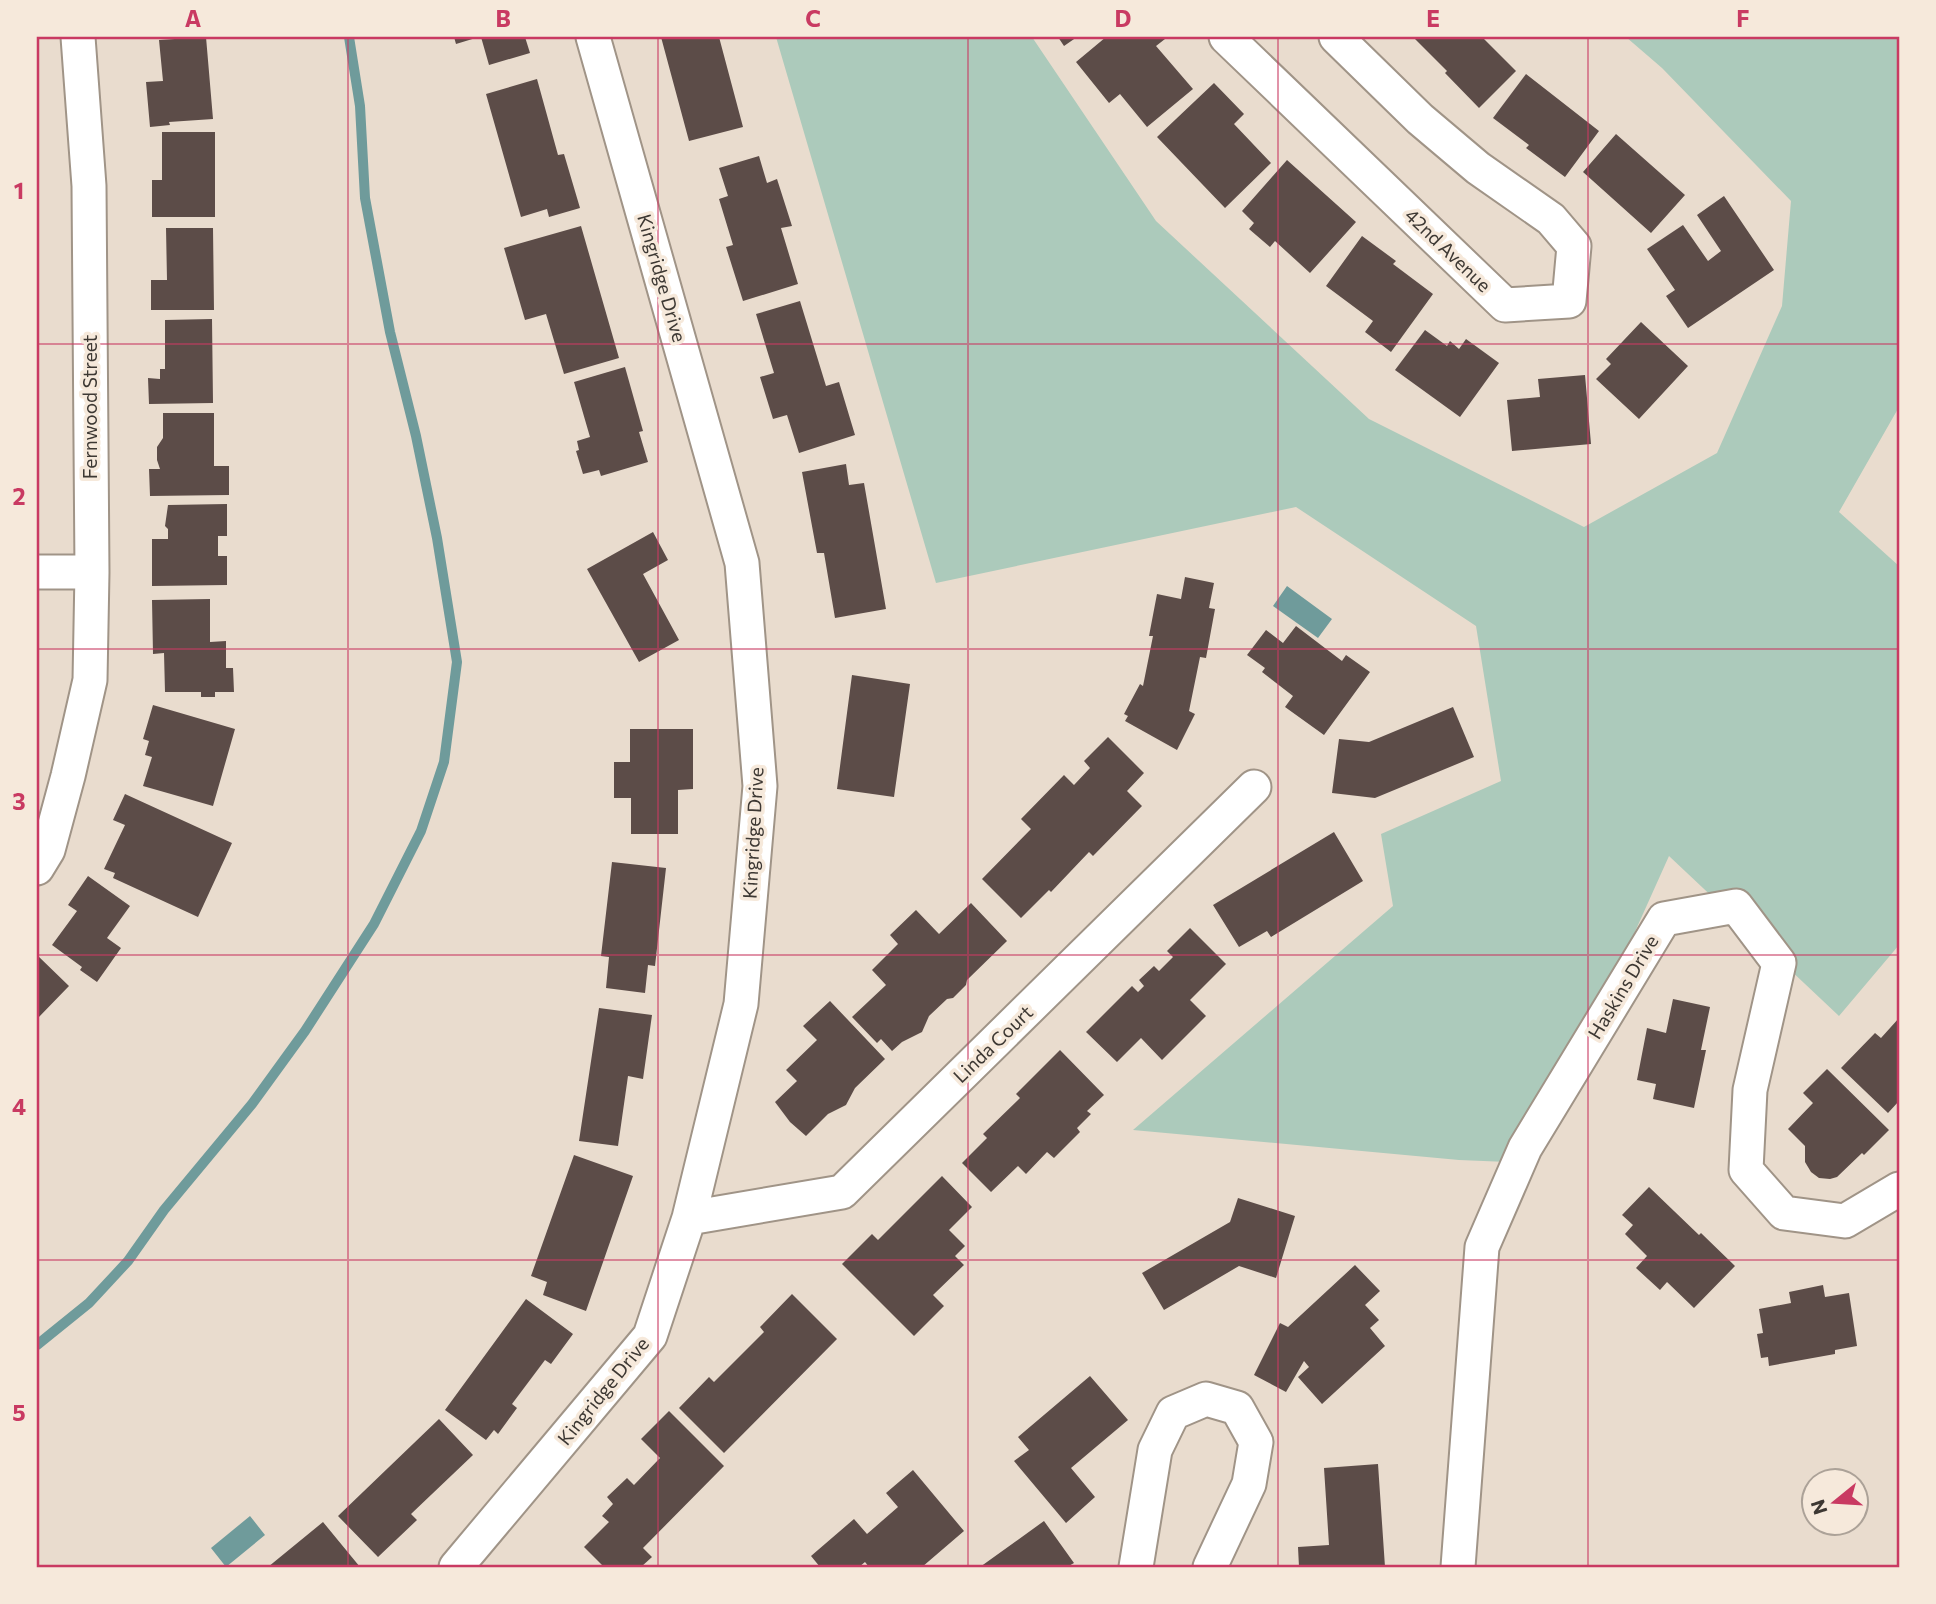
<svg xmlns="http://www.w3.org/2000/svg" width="1936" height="1604" viewBox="0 0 1936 1604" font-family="Commissioner,sans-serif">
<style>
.green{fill:#accabb}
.water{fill:#6f9b9b}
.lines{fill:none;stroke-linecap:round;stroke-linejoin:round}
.stream{stroke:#6f9b9b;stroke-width:10}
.building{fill:#5c4c48}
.street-casing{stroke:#a09487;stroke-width:37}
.street{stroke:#fff;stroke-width:33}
.grid{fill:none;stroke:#c93a62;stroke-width:2;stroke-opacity:0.55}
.labels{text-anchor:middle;stroke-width:7;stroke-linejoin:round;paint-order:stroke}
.street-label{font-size:19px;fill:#3d3833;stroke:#f6e9db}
.neatline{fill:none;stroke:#c93a62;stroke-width:2.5}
.grid-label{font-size:23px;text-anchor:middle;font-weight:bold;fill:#c93a62}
</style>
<rect width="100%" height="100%" fill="#e9dcce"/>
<path class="green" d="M776,37H1032L1156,221L1369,419L1584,527L1717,453L1782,306L1791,201L1662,68L1626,37H1899V407L1839,512L1899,566V945L1839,1016L1669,856L1531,1163L1459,1160L1133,1130L1393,906L1381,834L1501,781L1476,626L1296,507L936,583Z"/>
<path class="water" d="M1287,586L1332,619L1318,638L1273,606Z
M250,1516L265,1535L226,1567L211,1548Z"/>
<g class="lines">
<path class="stream" d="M37,1345L89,1303L128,1261L164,1210L252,1104L305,1031L374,924L421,831L444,762L457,662L437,538L416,436L390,332L365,198L360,106L349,37"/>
</g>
<path class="building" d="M206,37L213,119L169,122L170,125L150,127L146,82L163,81L159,40Z
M454,37H479L456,44Z
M481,37H525L530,53L489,65Z
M661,37H719L743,127L689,141Z
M1058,37H1077L1064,46Z
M1106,37H1164L1165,39L1156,46L1193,89L1147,127L1120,94L1109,103L1076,62Z
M1417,37H1482L1516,71L1479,108L1445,73L1447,71L1415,39Z
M1526,74L1599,131L1565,177L1526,148L1529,145L1493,118Z
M537,79L558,155L564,154L580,208L549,217L547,209L521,217L486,94Z
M1214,83L1244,114L1234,124L1271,163L1225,208L1157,137Z
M162,132H215V217H152V180H162Z
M1616,134L1685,195L1651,233L1583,172Z
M759,156L767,183L777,179L792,226L781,228L798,284L743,301L726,247L733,245L719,199L728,196L719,168Z
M1287,160L1356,222L1310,273L1275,241L1270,247L1249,229L1254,223L1242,211Z
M1724,196L1774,270L1688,328L1666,296L1675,290L1647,249L1683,225L1708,261L1721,251L1697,215Z
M581,226L619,358L564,374L546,314L525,320L504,248Z
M166,228H213L214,310H151V280H167Z
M1362,236L1396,261L1393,264L1433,294L1391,352L1365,332L1373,321L1326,286Z
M800,301L826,386L839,382L855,435L799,453L787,415L773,419L760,377L774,373L756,314Z
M212,319L213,403L149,404L148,378L160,379V369H165V320Z
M1641,322L1688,366L1639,419L1596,379L1611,364L1606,359Z
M1425,330L1447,346L1450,341L1459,349L1466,339L1499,363L1460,417L1395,370Z
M625,367L643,431L639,432L648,462L601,476L599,470L583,474L576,451L579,450L577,441L590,437L574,382Z
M1585,375L1591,444L1512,451L1507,400L1540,397L1538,379Z
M163,413H214V466H229V495L150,496L149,469H160L157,460V447L163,438Z
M846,464L849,485L864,483L886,609L835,618L824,553H817L802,472Z
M227,504V536H218V556H227V585L152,586V539H168V529L165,526L168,505Z
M653,532L668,560L643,574L679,640L639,662L587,569Z
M1185,577L1214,583L1209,608L1215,609L1206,658L1200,657L1189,711L1195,714L1177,750L1125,721L1128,716L1124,714L1140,684L1143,686L1153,636H1149L1157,594L1181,599Z
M210,599V642L226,641V668H233L234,692H215V697H201V692H165L164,653L153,654L152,600Z
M1296,626L1342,661L1346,655L1370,672L1324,735L1285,707L1293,696L1262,672L1265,668L1247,655L1266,630L1283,643Z
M852,675L910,684L894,797L837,789Z
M153,705L235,729L213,806L143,786L152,757L145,755L149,741L143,739Z
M1453,707L1474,757L1375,798L1332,793L1339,739L1369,742Z
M630,729H693V789L678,790V834H631V798H614V762H630Z
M1108,737L1144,773L1127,791L1142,806L1093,856L1089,852L1051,892L1049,890L1021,918L982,879L1031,829L1021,819L1064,775L1074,785L1090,768L1084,761Z
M125,794L232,843L198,917L113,878L115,873L104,869L125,825L113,820Z
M1334,832L1363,881L1271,937L1267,931L1239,947L1213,905Z
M612,862L666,868L655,966L648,965L645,993L606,988L609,957L601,956Z
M88,876L130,906L107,938L121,948L97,982L80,970L82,967L52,945L77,911L68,905Z
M971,903L1007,941L967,980L966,985L953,998L947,999L929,1016L922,1032L902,1042L892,1051L881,1039L877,1043L852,1017L886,985L872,970L898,944L890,935L916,910L939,934Z
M1190,928L1226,964L1190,1000L1206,1016L1162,1060L1141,1038L1117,1062L1086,1032L1132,986L1138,992L1144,986L1139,980L1154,966L1159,971L1173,957L1167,951Z
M37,955L69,986L37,1019Z
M1673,999L1710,1007L1701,1050H1706L1694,1108L1653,1099L1656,1084L1637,1080L1647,1028L1666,1033Z
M830,1001L885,1059L855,1088L846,1105L828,1114L806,1136L790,1122L775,1102L797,1081L786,1070L817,1040L803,1026Z
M599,1008L652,1015L643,1079L628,1076L618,1146L579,1141Z
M1899,1018V1101L1888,1113L1841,1068L1875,1033L1881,1038Z
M1060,1050L1104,1095L1087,1111L1091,1114L1077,1128L1080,1132L1054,1158L1047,1152L1026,1174L1018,1166L991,1192L962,1163L987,1138L983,1134L1020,1098L1016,1094Z
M1827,1069L1889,1130L1864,1155L1862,1153L1837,1177L1830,1179L1819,1178L1811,1172L1805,1162V1146L1788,1129L1813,1103L1803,1093Z
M574,1155L633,1176L586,1311L543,1295L547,1282L531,1276Z
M942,1176L972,1207L949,1230L965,1246L955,1256L964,1265L933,1295L944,1306L914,1336L842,1264L872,1234L878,1240Z
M1649,1187L1699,1235L1701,1233L1735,1266L1694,1308L1667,1282L1660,1290L1636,1268L1647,1256L1625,1234L1633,1225L1622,1215Z
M1238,1198L1295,1216L1276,1278L1239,1266L1164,1310L1142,1273L1230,1222Z
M1355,1265L1380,1291L1365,1305L1379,1320L1370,1328L1385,1346L1322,1404L1298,1377L1309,1367L1304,1361L1286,1392L1254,1375L1280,1323L1288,1327Z
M1823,1285L1825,1297L1849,1293L1857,1346L1835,1350V1354L1769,1366L1768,1357L1761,1358L1757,1334L1763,1333L1759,1309L1791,1303L1789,1292Z
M792,1294L837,1339L724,1453L679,1408L709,1377L714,1382L764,1332L760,1327Z
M526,1299L573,1334L551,1364L545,1360L512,1404L517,1408L498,1434L494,1430L486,1440L445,1410Z
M1090,1376L1128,1420L1071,1468L1095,1497L1066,1523L1014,1461L1029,1450L1018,1437Z
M669,1411L724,1466L643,1548L652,1557L641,1567H604L584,1547L609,1522L602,1516L613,1504L607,1497L627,1478L634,1485L660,1458L641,1439Z
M439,1419L473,1455L411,1514L417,1520L378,1557L338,1516Z
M1378,1464L1385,1567H1299L1298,1547L1329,1545L1324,1468Z
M913,1470L964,1531L922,1567H869L865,1562L859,1567H820L811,1556L854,1519L867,1534L898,1507L886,1493Z
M1044,1521L1074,1563L1067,1567H980Z
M323,1522L360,1567H268Z"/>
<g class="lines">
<g class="street-casing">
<path id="street" d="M1226,37L1505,305L1569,301L1574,246L1551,219L1478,168L1420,119L1336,37
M37,572H92
M37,868L48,850L68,776L90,680L92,572L89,186L78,37
M689,1218L842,1192L1254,787
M456,1567L650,1336L689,1218L741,1004L760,786L742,563L593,37
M1136,1567L1155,1450L1173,1413L1206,1399L1237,1408L1256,1442L1249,1484L1210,1567
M1458,1567L1482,1247L1525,1148L1664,919L1736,906L1779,963L1750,1090L1746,1170L1784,1213L1845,1221L1899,1189"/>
</g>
<use href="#street" class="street"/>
</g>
<path class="grid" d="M348,37V1567M658,37V1567M968,37V1567M1278,37V1567M1588,37V1567M37,344H1899M37,649H1899M37,955H1899M37,1260H1899"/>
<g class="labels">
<g class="street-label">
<text transform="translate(1448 250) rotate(44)" y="7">42nd Avenue</text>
<text transform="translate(662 278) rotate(74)" y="7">Kingridge Drive</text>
<text transform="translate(90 407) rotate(-90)" y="7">Fernwood Street</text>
<text transform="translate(753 833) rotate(-87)" y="7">Kingridge Drive</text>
<text transform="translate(1623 987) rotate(-59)" y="7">Haskins Drive</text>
<text transform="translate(993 1044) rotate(-44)" y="7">Linda Court</text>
<text transform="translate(603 1391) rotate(-51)" y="7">Kingridge Drive</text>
</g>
</g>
<rect width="1936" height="1604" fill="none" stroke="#f6e9db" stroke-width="77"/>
<g transform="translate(1835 1502) rotate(252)"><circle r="33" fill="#f6e9db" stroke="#aca298" stroke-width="2"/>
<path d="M0-5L12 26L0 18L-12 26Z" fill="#c93a62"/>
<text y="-10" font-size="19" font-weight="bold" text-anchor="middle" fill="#3d3833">N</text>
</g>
<rect x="38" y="38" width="1860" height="1528" class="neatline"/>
<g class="grid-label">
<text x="193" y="27">A</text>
<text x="503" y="27">B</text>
<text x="813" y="27">C</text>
<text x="1123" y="27">D</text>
<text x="1433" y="27">E</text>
<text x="1743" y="27">F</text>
<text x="19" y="199">1</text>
<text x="19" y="505">2</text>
<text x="19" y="810">3</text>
<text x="19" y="1115">4</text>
<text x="19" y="1421">5</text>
</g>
</svg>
